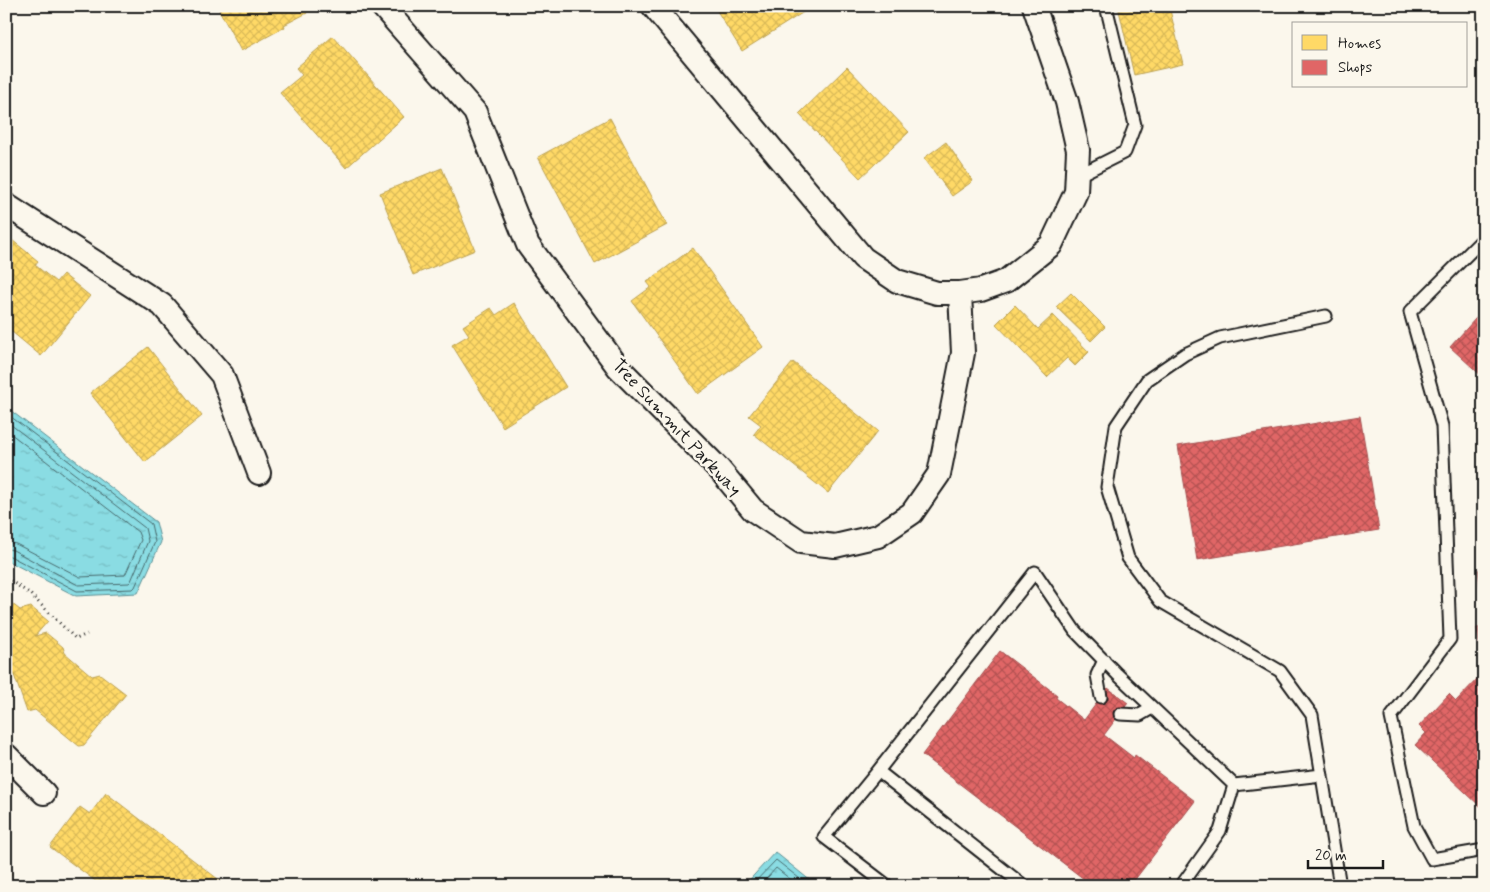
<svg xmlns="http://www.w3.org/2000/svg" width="1490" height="892" viewBox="0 0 1490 892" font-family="Mynerve,sans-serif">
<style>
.water{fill:url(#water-ripples);stroke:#5e8f93}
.homes{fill:url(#homes-cross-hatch);stroke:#bba050}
.shops{fill:url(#shops-cross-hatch);stroke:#a55050}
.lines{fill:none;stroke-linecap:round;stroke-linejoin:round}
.shore{stroke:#48696c;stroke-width:1}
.lane-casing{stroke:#1c1c1c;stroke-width:15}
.street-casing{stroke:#1c1c1c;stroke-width:26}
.path{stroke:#1c1c1c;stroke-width:3;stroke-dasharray:1 4;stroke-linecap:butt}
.lane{stroke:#fbf7ec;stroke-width:11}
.street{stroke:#fbf7ec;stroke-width:22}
.labels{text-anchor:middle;stroke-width:5;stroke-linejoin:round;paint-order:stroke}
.street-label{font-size:18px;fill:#1c1c1c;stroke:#fbf7ec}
</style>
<defs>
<pattern id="water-ripples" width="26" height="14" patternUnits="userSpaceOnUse" patternTransform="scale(1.25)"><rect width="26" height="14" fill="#8adce3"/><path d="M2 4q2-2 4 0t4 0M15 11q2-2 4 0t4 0" fill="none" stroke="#76bcc2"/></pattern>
<pattern id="homes-cross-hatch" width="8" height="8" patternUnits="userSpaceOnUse" patternTransform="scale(1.25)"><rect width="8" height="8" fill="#ffd966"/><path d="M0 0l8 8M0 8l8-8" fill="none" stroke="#daba58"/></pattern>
<pattern id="shops-cross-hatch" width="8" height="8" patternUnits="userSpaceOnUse" patternTransform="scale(1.25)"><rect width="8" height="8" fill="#e06666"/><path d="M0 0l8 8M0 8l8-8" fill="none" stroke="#b55353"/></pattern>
</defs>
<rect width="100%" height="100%" fill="#fbf7ec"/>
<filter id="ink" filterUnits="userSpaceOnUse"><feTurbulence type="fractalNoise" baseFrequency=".02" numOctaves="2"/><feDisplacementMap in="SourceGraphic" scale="10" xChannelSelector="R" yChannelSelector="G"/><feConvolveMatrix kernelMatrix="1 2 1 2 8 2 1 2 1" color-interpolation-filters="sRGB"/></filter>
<g filter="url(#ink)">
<path class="water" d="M6,407L156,522L161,542L138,593L76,596L6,560Z
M775,852L817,886H744Z"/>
<path class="homes" d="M217,6H304L307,13L284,25L285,27L241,51Z
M714,6H809L810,8L742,51Z
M1118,6H1169L1183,64L1134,75Z
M333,36L404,117L346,168L280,93L302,75L296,68Z
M847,67L909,132L860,178L799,114Z
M610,118L667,225L595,264L538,157Z
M946,142L973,181L952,196L924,158Z
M442,168L475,250L413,275L380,193Z
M12,240L38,261L35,265L56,282L63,274L90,296L41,356L6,327V248Z
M693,248L763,347L698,394L632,301L651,287L647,282Z
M1071,293L1105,327L1091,341L1056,307Z
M514,303L566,387L503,427L452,345L469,335L463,326L491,308L496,315Z
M1015,305L1038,329L1053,315L1089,352L1075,366L1067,358L1047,377L996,324Z
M148,347L202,416L145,462L90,393Z
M793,362L878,431L828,493L754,434L761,425L749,416Z
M6,599L20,610L31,607L48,621L35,636L46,633L63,647L65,653L92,676L100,674L126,694L84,745L79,746L35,710L27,712L13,672L6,674Z
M106,793L227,886H140L136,883L134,886H102L50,847L80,807L90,814Z
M6,866L12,874L6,878Z"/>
<path class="shops" d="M1484,309V378L1450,347Z
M1360,416L1379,530L1197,560L1178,446Z
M1484,569V613L1478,570Z
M1484,627V806L1482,808L1415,745L1426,733L1419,726L1449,694L1456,701L1483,673L1477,628Z
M1000,651L1057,695L1056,698L1084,720L1108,688L1128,703L1104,735L1134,758L1135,755L1195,801L1130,886H1093L922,755Z"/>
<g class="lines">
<path class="shore" d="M6,413L151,524L155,542L135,587L133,589L77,591L10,556L6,555
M6,421L145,528L148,541L131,581L129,583L78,585L13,550L6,549
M6,430L138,532L141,540L125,575L80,577L16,544L6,542
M751,886L776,860L809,886
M760,886L776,868L799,886"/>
<g class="lane-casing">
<path id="lane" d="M1077,176L1125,152L1135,125L1106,6
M1484,238L1410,312L1442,426L1450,639L1391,717L1414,826L1432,859L1484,850
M1326,316L1220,338L1185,354L1147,380L1116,426L1107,487L1128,558L1160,601L1280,671L1312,715L1340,886
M1101,697L1097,675L1104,660
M1120,714L1140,715L1152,708
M878,771L824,837L888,886
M1024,886L878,771L1035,572L1075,631L1117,674L1234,785L1322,775
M1181,886L1220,831L1234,785"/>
</g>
<g class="street-casing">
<path id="street" d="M382,6L475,112L528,245L618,367L719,469L753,510L801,542L835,546L878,536L912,513L939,474L963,353L960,293
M653,6L863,258L897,281L937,293H960L981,290L1006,281L1051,245L1076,192L1078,150L1067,102L1034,6
M6,205L162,305L222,375L259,473
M6,755L44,793"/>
</g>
<path class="path" d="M6,578L29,593L76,639L87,634"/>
<use href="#lane" class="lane"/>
<use href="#street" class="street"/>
</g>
</g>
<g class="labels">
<g class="street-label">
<text transform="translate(677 427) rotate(47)" y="6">Tree Summit Parkway</text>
</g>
</g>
<rect width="1490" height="892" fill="none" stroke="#fbf7ec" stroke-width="25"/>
<rect x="12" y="12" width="1465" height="867" fill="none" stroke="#1c1c1c" stroke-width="2" filter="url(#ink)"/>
<rect x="1292" y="22" width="175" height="65" fill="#fbf7ec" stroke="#a29f99"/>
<rect x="1302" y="35" width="25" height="15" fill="#ffd966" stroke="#a29f99"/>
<text x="1338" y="48" font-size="15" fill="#1c1c1c">Homes</text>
<rect x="1302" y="60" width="25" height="15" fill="#e06666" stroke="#a29f99"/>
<text x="1338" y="72" font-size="15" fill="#1c1c1c">Shops</text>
<path d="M1308 860v8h75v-8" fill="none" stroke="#1c1c1c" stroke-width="2.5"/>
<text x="1315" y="860" font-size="15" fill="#1c1c1c" stroke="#fbf7ec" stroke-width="4" paint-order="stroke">20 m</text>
</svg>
